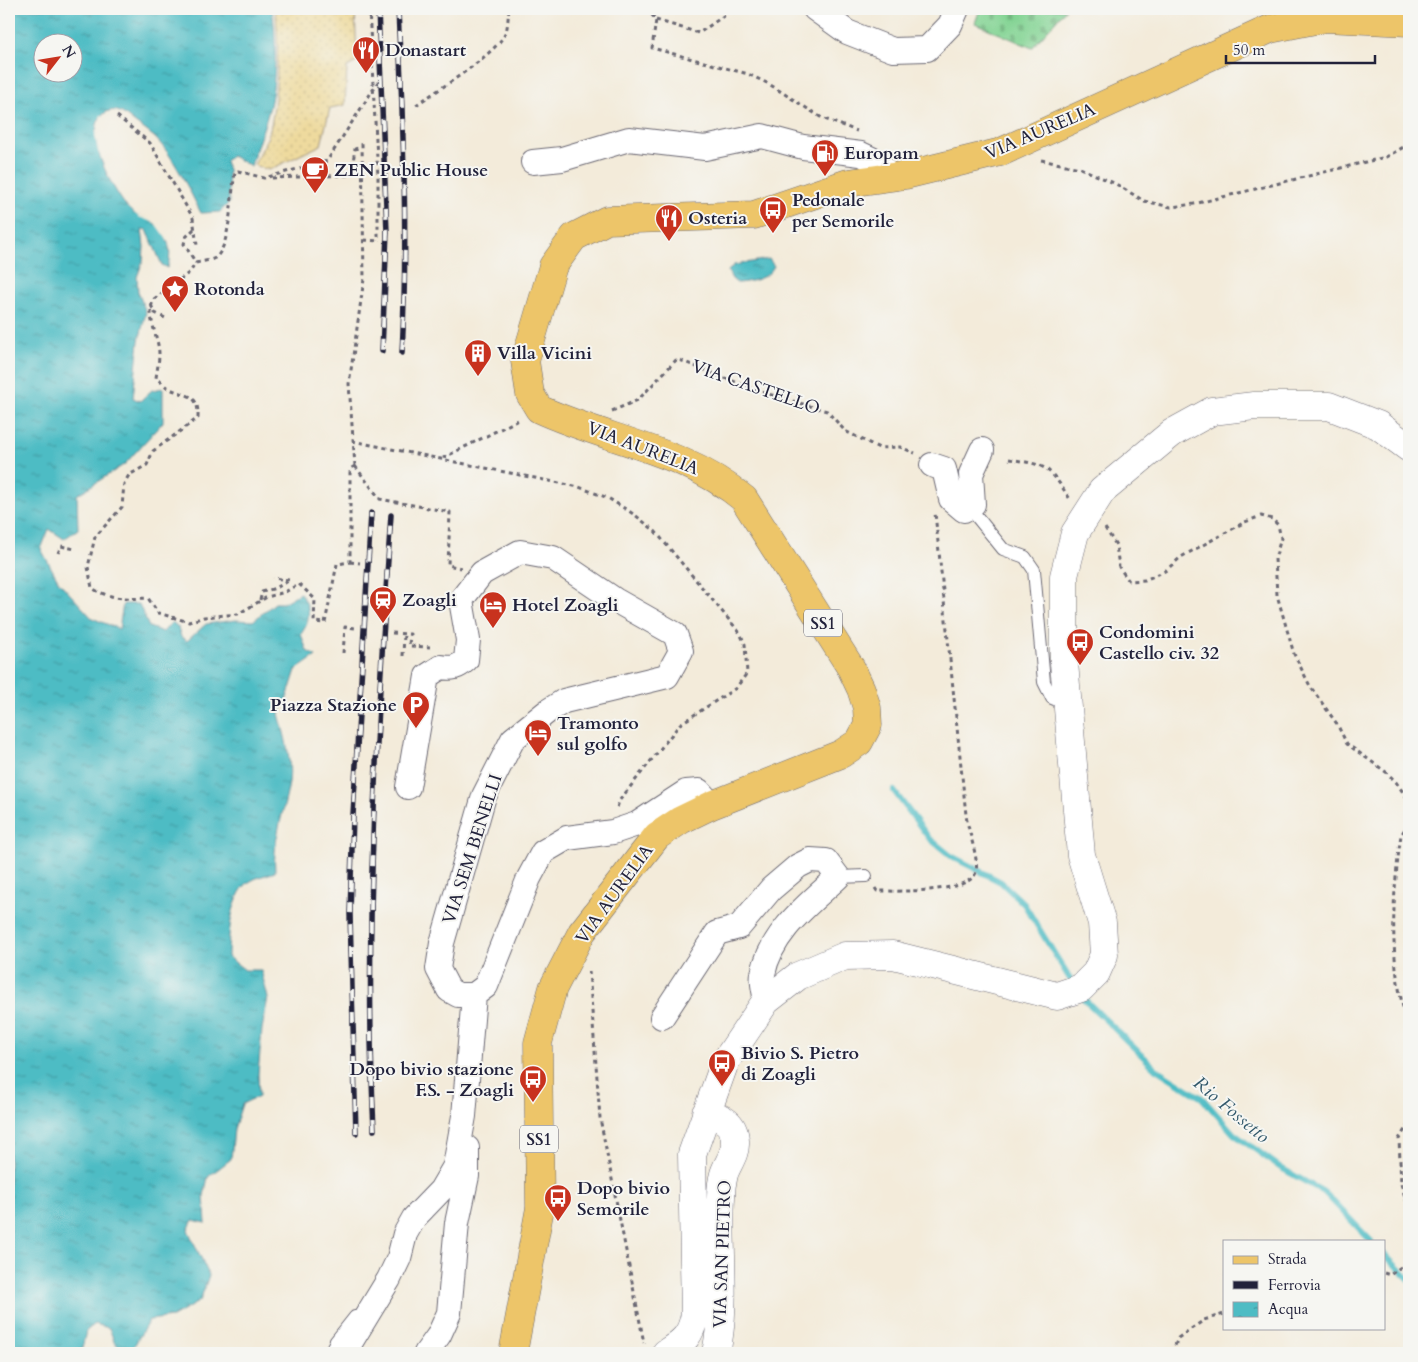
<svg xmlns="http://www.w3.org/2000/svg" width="1418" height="1362" viewBox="0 0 1418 1362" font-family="Cardo,serif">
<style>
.sand{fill:url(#sand-dots);stroke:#887e6c}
.cemetery{fill:url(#cemetery-stones);stroke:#537b68}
.water{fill:url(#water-ripples);stroke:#386f80;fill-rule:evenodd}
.pier{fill:#f3ebda}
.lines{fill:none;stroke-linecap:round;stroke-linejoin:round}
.stream{stroke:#4ebcc4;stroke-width:6}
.service-casing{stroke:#6b6873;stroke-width:14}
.minor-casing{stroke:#6b6873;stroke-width:26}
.tertiary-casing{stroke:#6b6873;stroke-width:29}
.primary-casing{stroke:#6b6873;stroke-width:29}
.path{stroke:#6b6873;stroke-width:3;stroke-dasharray:4 4;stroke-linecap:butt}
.service{stroke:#fff;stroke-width:12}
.minor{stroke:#fff;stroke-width:24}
.tertiary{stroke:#fff;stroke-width:28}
.primary{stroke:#edc569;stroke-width:28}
.rail-casing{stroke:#22223b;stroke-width:5.5}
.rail{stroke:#f6f6f2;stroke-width:4;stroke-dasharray:11;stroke-linecap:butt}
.path-bridge{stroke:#6b6873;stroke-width:3;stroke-dasharray:4 4;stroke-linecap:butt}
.labels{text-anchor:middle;stroke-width:4;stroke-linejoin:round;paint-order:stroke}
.shield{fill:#f6f6f2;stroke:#626272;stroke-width:1}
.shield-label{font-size:16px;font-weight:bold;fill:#22223b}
.poi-label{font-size:18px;font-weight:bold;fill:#22223b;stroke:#f6f6f2;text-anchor:start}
.street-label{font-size:18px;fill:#22223b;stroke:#f6f6f2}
.water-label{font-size:19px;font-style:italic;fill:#31586b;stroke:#f6f6f2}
</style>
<defs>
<pattern id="sand-dots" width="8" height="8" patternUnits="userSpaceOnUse" patternTransform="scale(1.25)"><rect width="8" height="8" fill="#eeda9e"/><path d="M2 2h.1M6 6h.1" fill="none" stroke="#ccbb89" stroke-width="1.8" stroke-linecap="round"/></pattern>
<pattern id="cemetery-stones" width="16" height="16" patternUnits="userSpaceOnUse" patternTransform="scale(1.25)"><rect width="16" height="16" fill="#84d494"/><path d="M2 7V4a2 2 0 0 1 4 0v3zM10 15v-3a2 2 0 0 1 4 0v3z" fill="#72b680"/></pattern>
<pattern id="water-ripples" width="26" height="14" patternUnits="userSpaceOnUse" patternTransform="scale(1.25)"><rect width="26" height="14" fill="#4ebcc4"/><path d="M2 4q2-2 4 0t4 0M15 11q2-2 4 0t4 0" fill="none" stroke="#4098a0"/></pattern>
</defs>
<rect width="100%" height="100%" fill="#f6f6f2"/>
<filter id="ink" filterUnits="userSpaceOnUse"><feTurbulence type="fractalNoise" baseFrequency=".02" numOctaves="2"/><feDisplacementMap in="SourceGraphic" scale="10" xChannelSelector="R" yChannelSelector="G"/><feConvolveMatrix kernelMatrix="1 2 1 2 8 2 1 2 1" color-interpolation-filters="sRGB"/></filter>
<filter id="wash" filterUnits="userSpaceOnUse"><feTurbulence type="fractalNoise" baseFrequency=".0096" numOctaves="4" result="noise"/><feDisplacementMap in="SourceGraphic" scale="20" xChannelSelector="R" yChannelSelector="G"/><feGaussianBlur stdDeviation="1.12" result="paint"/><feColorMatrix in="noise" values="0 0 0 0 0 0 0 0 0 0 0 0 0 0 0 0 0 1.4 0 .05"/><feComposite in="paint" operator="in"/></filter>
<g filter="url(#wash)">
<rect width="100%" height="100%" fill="#f3ebda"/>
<path class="sand" d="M275,9H355L357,62L347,67L345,105L330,108L321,145L269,170L254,165C259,154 266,144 269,133C277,107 280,36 275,9Z"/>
<path class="cemetery" d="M980,9H1066L1032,48L975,23Z"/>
<path class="water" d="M9,9H272C277,36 276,79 270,106C265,127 256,146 251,166L232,156L225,161L228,170L229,203L220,212L201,213C190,192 174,157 158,141C152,134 142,128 134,122C125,115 117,106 105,113C95,119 95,134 97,144C101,166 113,188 126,206C134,216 146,216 155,223C169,235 173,252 167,268L162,265L147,230L142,229L144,247L143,261L137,277L138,292L146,312L139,341L133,398L140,401L152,390L163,388V422L125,464L77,495L78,529L64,539L49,529L41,549L59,582L92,618L119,629L123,604H139L149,627L163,632L172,622L178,627L181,637L187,641L206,624L236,620L253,621L275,603H283L300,593C311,606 311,620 301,634L307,651L316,656L296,670L287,698L279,714C285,736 292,760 289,783C284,813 272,841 275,872C267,875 256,877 249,882C231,894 228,938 228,957L245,970H261L268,998L262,1029L258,1074L259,1096L242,1104L234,1129L231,1159L208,1177L204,1196L206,1223L193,1220L188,1230L209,1275L200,1301L172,1317L149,1320L130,1353H123L114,1341L109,1328L95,1324L86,1331L81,1353H9ZM42,42H72V72H42Z
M769,259L774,266C768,279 750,282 737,283L732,279L728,271L734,265Z"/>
<path class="pier" d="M101,115L104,116L100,122L98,135L100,150L112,178L129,205L140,215L157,221L170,240L173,259L168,241L155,223L139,217L127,207L110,179L98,151L95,135Z"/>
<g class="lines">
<path class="stream" d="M894,791L929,838L951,856L1001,882L1024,904L1073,984
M1080,995L1156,1069L1202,1098L1234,1134L1281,1168L1324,1192L1371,1241
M1384,1254L1409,1279"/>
</g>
</g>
<g filter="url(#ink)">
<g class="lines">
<g class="service-casing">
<path id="service" d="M969,507L1003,549L1025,557L1034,570L1044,682L1052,698L1067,704
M838,877L866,876
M330,1353L336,1341L355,1317"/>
</g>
<g class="minor-casing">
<path id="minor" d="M815,9L847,32L893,50L927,49L950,25L957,9
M533,162L562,159L629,139L705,148L762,136L803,147L861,154L878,162L891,177
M932,465L944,469L951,499L964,510L973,504L971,474L982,450
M408,787L427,676L441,667C452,669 457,668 466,660L468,640L461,600L482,573L520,552L553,558L615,600L675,634L681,651L667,676L564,701L548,711L513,739L484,796L442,943L438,969L449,990L458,995H474L486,986L529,878L543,852L567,838L613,832L637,824L686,792L699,791L712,805
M662,1017L717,933L739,927L771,889L798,866L810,860L826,861L838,877C809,904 771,932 763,974C761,982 765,993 766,1001
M344,1353L389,1279L399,1258L405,1234L414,1218L441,1190L455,1166L464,1116L474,995
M426,1353L439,1335L449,1313L457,1223L467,1176V1148"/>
</g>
<g class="tertiary-casing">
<path id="tertiary" d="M706,1113C722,1117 735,1123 735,1142C736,1154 727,1164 724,1174C722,1181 721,1190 721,1197C718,1249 727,1302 716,1353
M666,1353C684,1341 691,1336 695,1314L692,1154L725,1062L766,1001L798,976L845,956L893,955L1057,996L1081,988L1096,973L1104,955L1102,923L1081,855L1064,663V576L1075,533L1102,491L1172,433L1212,411L1254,406H1329L1378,425L1409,448"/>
</g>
<g class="primary-casing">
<path id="primary" d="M513,1353L540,1208L538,1043L553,988L582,932L657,836L681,820L712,805L841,754L859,742L868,725L867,708L861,689L851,668L744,499C686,450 606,440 539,409L530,394L525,361L553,266L574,237L607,220L754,215L848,183L906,175L1001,152L1270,29L1325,18L1409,22"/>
</g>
<path class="path" d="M638,9L648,10L656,20L652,48L748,74L769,84L822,118L857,131
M656,20L699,33L725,15L729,9
M416,105C439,89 496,55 506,32C508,25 508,16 509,9
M117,116L150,143L193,218L197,245
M1041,160L1080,168L1116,184L1144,201L1171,207L1194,204L1386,157L1409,144
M272,178L351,175L355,149L361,147
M194,229L186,237L184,244L196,263
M364,240L378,241
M151,305L155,313L165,318
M612,411L638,400L677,359L758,391L827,411L845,431L879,448L900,447L915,453
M352,441L579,487L608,498L635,515L655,531L740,633L745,644L747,673L736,688L680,724L619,801L617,808
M443,458L520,419
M1009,459C1048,465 1048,466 1070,499
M355,466L350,469V562L337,564L325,623L314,622L315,599L299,584L285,592L267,597L238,614L204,617L189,622L158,613L148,598C128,599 109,599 92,588L88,567L95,537L122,507L124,484L129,475L147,465L153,451L198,418C199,392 186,397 168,388C164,385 160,381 156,378C157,370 159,362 159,354C159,336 145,316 154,299L190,272L196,263C201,261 210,261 215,258C231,247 231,192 235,173L238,171L264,178L327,161L378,82
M355,466L349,384L364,279L362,142
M355,466L380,499L450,512L448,565L461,568
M1105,528L1116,545L1119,567L1129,581L1145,580L1165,571L1181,557L1245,522L1261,516L1272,519L1278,525L1281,538L1275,559L1277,595L1294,654L1310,686L1337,724L1347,744L1386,772L1396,782L1409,801
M58,553L61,546L75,549
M350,562L360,563
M260,600L262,592L276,588L290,580L273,578
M392,633L410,634L409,646L430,647
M343,653L345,627L356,628
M403,656L404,633
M1409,823L1401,835C1392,898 1388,966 1409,1027
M875,888L877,891C896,891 970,894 976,872C979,858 968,831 966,815L935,513
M589,971L600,1118L644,1343
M1409,1123L1399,1139L1401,1184L1409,1209
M1384,1273L1390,1275L1409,1261
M1172,1353L1178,1338L1204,1320L1224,1314"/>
<use href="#service" class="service"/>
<use href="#minor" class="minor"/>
<use href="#tertiary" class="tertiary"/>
<use href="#primary" class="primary"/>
<g class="rail-casing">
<path id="rail" d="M378,9L387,232L382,351
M398,9C403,124 408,238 402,353
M374,1130C364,925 377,720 391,515
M356,1133L350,914L353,815L371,513"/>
</g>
<use href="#rail" class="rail"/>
<path class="path-bridge" d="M369,9L378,177V241"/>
</g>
</g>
<defs>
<g id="restaurant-pin" transform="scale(1.4375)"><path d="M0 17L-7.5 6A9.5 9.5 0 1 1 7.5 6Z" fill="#c8321e" stroke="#f6f6f2"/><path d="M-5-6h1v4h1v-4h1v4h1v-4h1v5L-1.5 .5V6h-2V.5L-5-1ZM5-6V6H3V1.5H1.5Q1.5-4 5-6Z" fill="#fff"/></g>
<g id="fuel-pin" transform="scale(1.4375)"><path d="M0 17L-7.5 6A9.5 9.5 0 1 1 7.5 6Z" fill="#c8321e" stroke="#f6f6f2"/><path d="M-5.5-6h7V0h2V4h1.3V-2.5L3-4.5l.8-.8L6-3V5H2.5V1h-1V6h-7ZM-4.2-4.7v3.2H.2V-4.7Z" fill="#fff"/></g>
<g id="cafe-pin" transform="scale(1.4375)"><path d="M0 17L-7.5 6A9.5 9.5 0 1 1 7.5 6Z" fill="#c8321e" stroke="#f6f6f2"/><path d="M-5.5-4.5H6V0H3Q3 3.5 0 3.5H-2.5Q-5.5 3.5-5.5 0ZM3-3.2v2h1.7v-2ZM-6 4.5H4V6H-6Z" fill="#fff"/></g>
<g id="bus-pin" transform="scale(1.4375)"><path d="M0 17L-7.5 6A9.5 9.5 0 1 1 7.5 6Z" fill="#c8321e" stroke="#f6f6f2"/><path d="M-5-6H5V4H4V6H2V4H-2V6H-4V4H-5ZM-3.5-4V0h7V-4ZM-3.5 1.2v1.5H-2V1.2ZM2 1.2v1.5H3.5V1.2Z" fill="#fff"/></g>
<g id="sight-pin" transform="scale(1.4375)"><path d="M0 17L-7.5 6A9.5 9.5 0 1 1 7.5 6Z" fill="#c8321e" stroke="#f6f6f2"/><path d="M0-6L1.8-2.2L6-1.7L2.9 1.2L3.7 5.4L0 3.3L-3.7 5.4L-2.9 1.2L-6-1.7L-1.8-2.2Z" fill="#fff"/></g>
<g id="building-pin" transform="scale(1.4375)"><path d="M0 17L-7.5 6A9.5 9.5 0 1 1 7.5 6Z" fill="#c8321e" stroke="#f6f6f2"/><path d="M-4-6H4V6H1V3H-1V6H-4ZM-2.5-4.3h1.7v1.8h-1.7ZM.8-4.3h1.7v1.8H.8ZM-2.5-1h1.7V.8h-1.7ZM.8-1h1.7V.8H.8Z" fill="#fff"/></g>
<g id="station-pin" transform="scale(1.4375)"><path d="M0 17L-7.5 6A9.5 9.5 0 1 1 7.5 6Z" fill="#c8321e" stroke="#f6f6f2"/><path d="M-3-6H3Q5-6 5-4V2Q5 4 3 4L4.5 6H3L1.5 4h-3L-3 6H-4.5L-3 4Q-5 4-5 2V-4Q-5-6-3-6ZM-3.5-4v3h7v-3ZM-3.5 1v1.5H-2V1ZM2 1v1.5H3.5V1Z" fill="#fff"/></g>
<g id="hotel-pin" transform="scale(1.4375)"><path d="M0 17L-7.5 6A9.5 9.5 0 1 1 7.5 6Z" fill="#c8321e" stroke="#f6f6f2"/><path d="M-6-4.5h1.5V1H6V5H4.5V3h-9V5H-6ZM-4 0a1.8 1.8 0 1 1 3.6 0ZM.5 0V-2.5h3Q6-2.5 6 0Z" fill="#fff"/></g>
<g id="parking-pin" transform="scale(1.4375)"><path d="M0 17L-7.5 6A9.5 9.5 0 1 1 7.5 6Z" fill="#c8321e" stroke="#f6f6f2"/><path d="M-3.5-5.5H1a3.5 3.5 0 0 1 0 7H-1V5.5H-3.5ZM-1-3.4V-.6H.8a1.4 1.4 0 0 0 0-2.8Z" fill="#fff"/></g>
</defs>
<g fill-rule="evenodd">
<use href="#restaurant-pin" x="366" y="50"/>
<use href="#fuel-pin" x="825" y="153"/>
<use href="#cafe-pin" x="315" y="170"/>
<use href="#bus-pin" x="773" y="210"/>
<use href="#restaurant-pin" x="669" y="218"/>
<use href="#sight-pin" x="175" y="289"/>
<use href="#building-pin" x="478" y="353"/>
<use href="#station-pin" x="383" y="600"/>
<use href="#hotel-pin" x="493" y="605"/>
<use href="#bus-pin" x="1080" y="642"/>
<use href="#parking-pin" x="416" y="705"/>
<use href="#hotel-pin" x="538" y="733"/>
<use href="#bus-pin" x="722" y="1063"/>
<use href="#bus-pin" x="533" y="1079"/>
<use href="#bus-pin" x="558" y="1198"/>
</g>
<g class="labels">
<g class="shield">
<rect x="804" y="609.5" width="38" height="27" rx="4"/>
<rect x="520" y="1125.5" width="38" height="27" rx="4"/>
</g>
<g class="shield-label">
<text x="823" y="629">SS1</text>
<text x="539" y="1145">SS1</text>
</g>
<g class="poi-label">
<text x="385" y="56">Donastart</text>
<text x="844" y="159">Europam</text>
<text x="334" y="176">ZEN Public House</text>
<text x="792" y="206">Pedonale<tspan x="792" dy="21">per Semorile</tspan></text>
<text x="688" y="224">Osteria</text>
<text x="194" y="295">Rotonda</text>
<text x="497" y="359">Villa Vicini</text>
<text x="402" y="606">Zoagli</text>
<text x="512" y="611">Hotel Zoagli</text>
<text x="1099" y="638">Condomini<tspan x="1099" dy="21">Castello civ. 32</tspan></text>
<text x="397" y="711" text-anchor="end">Piazza Stazione</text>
<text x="557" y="729">Tramonto<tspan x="557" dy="21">sul golfo</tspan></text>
<text x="741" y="1059">Bivio S. Pietro<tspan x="741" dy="21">di Zoagli</tspan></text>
<text x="514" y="1075" text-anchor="end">Dopo bivio stazione<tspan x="514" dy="21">F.S. - Zoagli</tspan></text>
<text x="577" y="1194">Dopo bivio<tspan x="577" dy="21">Semorile</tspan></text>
</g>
<g class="street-label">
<text transform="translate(1040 131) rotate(-23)" y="6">VIA AURELIA</text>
<text transform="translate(756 387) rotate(19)" y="6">VIA CASTELLO</text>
<text transform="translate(643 448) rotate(21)" y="6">VIA AURELIA</text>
<text transform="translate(472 849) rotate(-72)" y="6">VIA SEM BENELLI</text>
<text transform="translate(614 894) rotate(-54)" y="6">VIA AURELIA</text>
<text transform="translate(722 1254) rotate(-88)" y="6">VIA SAN PIETRO</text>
</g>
<g class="water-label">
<text transform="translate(1232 1109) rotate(40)" y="7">Rio Fossetto</text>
</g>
</g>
<rect width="1418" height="1362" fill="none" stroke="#f6f6f2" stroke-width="30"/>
<rect x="1223" y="1240" width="162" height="90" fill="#f6f6f2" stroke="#a1a1a9"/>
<rect x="1233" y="1256" width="25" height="8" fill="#edc569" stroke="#a1a1a9"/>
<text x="1268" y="1264" font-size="15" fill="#22223b">Strada</text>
<rect x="1233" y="1281" width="25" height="8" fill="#22223b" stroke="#a1a1a9"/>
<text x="1268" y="1290" font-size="15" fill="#22223b">Ferrovia</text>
<rect x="1233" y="1302" width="25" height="15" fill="url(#water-ripples)" stroke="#a1a1a9"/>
<text x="1268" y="1314" font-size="15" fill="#22223b">Acqua</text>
<g transform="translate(58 58) rotate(59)"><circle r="24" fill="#f6f6f2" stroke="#a1a1a9"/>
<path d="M0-4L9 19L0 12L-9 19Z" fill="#c8321e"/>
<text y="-8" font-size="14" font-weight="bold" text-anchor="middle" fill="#22223b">N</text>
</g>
<path d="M1226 55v8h149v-8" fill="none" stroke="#22223b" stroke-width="2.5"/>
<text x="1233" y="55" font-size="15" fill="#22223b" stroke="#f6f6f2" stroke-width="4" paint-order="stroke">50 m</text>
</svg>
